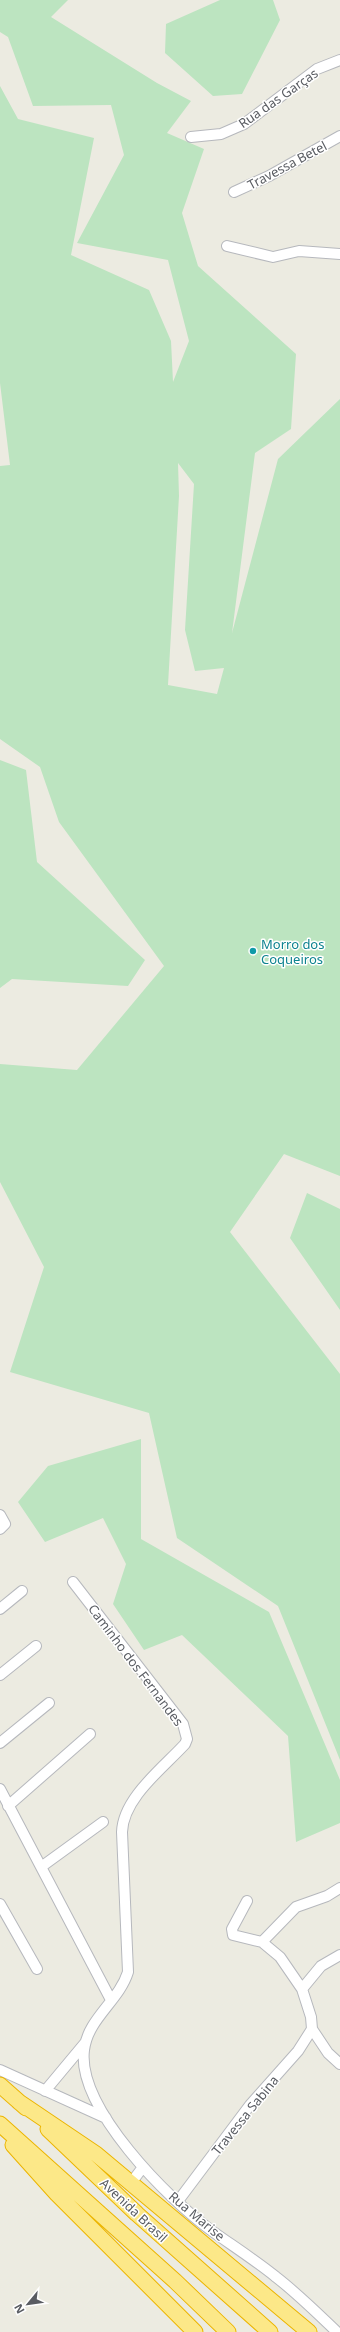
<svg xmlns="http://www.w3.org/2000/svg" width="340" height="2332" viewBox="0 0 340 2332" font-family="'Noto Sans',sans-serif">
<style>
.green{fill:#bce4c0;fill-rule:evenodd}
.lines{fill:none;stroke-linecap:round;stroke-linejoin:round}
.minor-casing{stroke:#b6b8bd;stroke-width:12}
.highway-casing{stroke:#ecb501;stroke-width:17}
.minor{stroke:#fff;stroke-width:10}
.highway{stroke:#fce888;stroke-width:15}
.culture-dot{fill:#0f9aa8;stroke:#fff;stroke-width:1.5}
.labels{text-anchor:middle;stroke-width:3;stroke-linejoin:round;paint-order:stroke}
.street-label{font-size:13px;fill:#595c62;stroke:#fff}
.culture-label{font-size:13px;fill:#0d838f;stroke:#fff;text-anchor:start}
</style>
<rect width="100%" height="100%" fill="#ecebe1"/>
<path class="green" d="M0,0H68L51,17L157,83L191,101L167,133L204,149L182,213L198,266L296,354L291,429L255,453L232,633L278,459L340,399V1176L284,1154L230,1232L340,1374V1760L278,1606L177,1538L149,1413L10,1372L44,1267L0,1182V1064L77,1070L164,966L59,822L40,767L0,739V466L10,465L0,383V86L18,119L94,138L71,255L149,290L171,341L173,382L189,341L168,260L77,243L124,155L111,105L33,106L8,37L0,32ZM178,463L194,484L185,630L195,671L224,668L217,694L168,685L179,496Z
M220,0H273L280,20L242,94L213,96L165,53L166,24Z
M0,760L26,770L37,862L145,960L128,986L12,979L0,988Z
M307,1193L340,1209V1310L290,1238Z
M141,1439V1539L269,1612L340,1780V1823L296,1842L288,1736L182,1635L144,1650L113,1604L126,1564L103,1518L45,1542L18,1502L48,1466Z"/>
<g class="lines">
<g class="minor-casing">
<path id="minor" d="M191,137L221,134L244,124L317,69L340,60
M234,192L269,176L340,136
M227,246L273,257L299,251L340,254
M0,1515L5,1524L0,1529
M73,1582L183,1724L187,1739L185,1744C163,1768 123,1798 122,1832L128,1972C119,2001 88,2018 84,2050C77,2108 168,2199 212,2231C233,2246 255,2260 276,2277C298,2294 317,2313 337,2332
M0,1609L22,1591
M0,1675L36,1646
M0,1743L49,1703
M0,1789L111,2000
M8,1806L90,1734
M41,1867L103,1822
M247,1901L232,1929L233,1935L262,1942L280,1957L302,1989L311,2017L312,2029L328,2053L340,2064
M0,1904L37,1969
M262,1942L296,1907L327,1896L340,1888
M302,1989L321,1966L340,1955
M0,2070L106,2118
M45,2091L85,2043
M131,2183L143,2167
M178,2201L250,2105L298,2051L312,2029"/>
</g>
<g class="highway-casing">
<path id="highway" d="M0,2085L26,2108
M19,2102L96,2154L309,2332
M0,2124L175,2281L228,2332
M48,2129L137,2214L270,2332
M13,2145L57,2194L195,2332"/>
</g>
<use href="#minor" class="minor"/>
<use href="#highway" class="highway"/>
</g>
<circle class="culture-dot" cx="253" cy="951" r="4"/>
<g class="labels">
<g class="street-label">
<text transform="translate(278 98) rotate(-35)" y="5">Rua das Garças</text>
<text transform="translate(287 165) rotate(-28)" y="5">Travessa Betel</text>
<text transform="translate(136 1665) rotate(53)" y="5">Caminho dos Fernandes</text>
<text transform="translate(245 2115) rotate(-51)" y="5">Travessa Sabina</text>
<text transform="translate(134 2210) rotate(43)" y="5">Avenida Brasil</text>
<text transform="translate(197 2216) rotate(40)" y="5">Rua Marise</text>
</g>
<g class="culture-label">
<text x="261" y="949">Morro dos<tspan x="261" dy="15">Coqueiros</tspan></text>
</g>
</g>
<g transform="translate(28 2304) rotate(241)" stroke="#ffffff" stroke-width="3" paint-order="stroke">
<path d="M0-3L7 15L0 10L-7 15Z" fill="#595c62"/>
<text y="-6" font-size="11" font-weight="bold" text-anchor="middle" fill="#595c62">N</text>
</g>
</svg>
